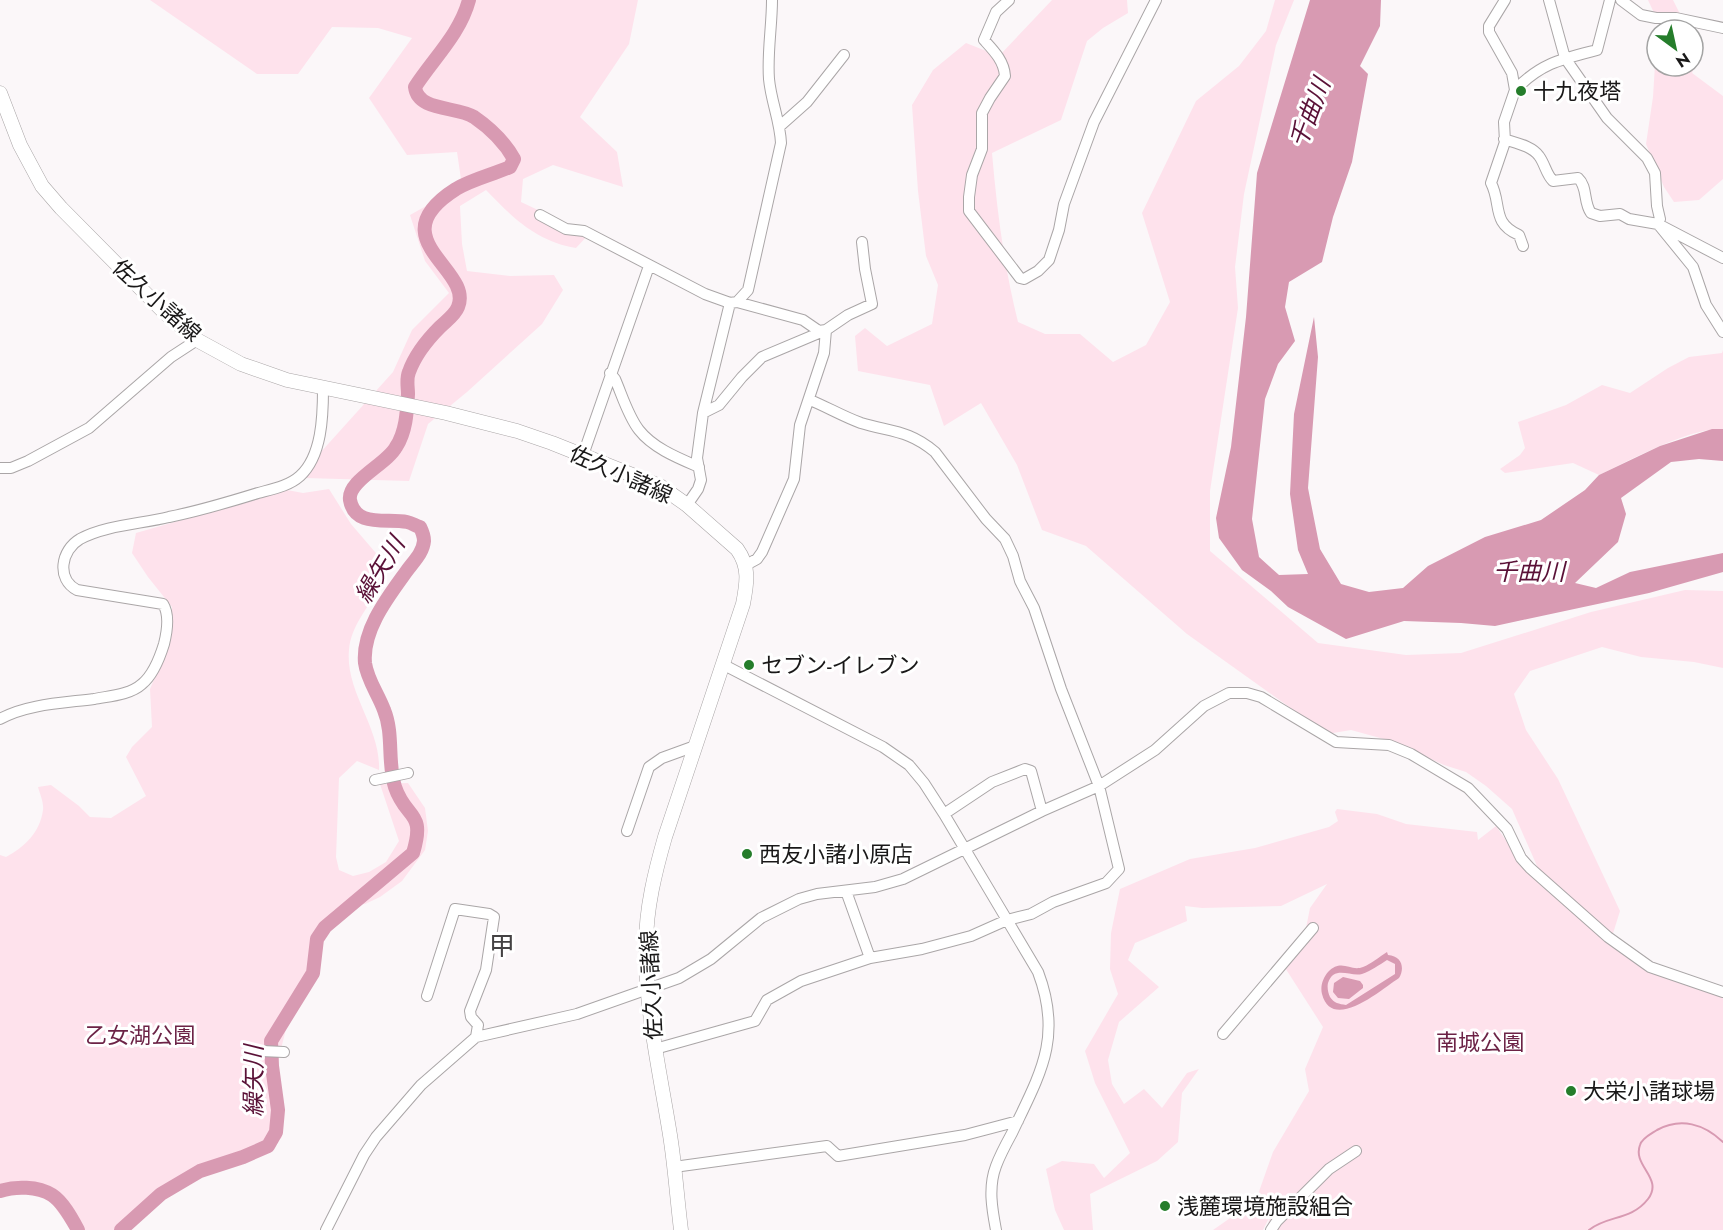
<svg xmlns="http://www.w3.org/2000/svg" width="1723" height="1230" viewBox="0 0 1723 1230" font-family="Jost,'Noto Sans JP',sans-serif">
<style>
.green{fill:#fee2ec}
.water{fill:#d89ab2;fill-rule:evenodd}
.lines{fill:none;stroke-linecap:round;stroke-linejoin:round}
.stream{stroke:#d89ab2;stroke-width:2}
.river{stroke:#d89ab2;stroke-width:14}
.minor-casing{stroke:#aaa6a7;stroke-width:12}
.major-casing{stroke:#aaa6a7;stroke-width:15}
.minor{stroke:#fff;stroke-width:10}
.major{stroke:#fff;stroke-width:14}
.poi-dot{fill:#257d2b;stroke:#fff;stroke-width:2}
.labels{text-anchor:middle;stroke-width:6;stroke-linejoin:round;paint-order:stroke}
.poi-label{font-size:22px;fill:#191818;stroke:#fff;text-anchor:start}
.street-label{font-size:22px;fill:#191818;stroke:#fff}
.park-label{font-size:22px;fill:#6c2346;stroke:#fff}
.water-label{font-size:24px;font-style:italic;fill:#5a1137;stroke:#fff}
.quarter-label{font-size:26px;fill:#444243;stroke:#fff}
</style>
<rect width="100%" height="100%" fill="#fbf7f9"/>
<path class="green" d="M150,0H638L629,44L580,117L617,152L623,187L553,165L523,179L521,202L589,234L576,248C536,241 513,218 486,190L460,206L462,244L467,271L510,276L554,275L563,290L542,324L467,392L428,424L409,481L305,478L320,453L393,372L412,330L449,293L425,261L410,215L462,186L457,152L407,155L369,98L412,38L378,28L332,27L298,74H257Z
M1052,0H1127L1128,13L1103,28L1087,41L1061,120L992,153C997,211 1004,266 1018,322L1045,334H1080L1113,362L1146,345L1170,302L1142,213L1196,101L1239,66L1266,31L1275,0H1294L1276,45L1244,194L1235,267L1238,308L1210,491V551L1318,643L1406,655L1461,653L1591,612L1685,590L1723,591V668L1694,662L1641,657L1602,647L1530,671L1514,694L1526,730L1558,779L1620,911L1610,943L1650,971L1723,998V1230H1266L1271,1214L1263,1230H1213L1256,1200L1273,1152L1309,1091L1305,1069L1323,1027L1282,963L1304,938L1310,908L1327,884L1281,906L1202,908L1185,906L1187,921L1135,943L1128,960L1159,987L1119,1022L1108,1060L1112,1084L1124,1104L1144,1089L1162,1108L1187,1073L1199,1069L1182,1093L1178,1142L1157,1161L1090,1194L1093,1230H1064L1055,1210L1046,1169L1062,1161L1094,1164L1104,1178L1130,1153L1095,1083L1085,1051L1118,994L1110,969L1111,933L1120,889L1190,859L1255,848L1329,827L1338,821L1335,812L1337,809L1377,814L1406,824L1477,832L1478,840L1496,826L1527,871L1541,882L1537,866L1512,809L1486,786L1466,772L1444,765L1391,741L1351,730L1327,734L1187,634L1086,546L1042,530L1017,465L981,403L944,426L930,385L858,371L855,336L865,328L887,346L932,324L938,285L926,256L918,191L912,105L933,70L966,43L999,56Z
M1648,0H1673L1688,30H1662Z
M1693,39L1700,53L1692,73L1723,96V179L1699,200L1674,202L1664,187L1646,144L1653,97L1656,48L1657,44V66H1693Z
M1723,350V429C1688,428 1631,460 1599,475L1573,463L1505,473L1500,469L1520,455L1525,448L1518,422L1566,405L1602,385L1630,393L1668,368L1689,357L1722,353Z
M329,489L351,524L387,566C384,573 382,581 379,588C368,608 351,626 349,650C345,692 381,728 379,770L357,761L339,778L336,857L339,870L353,876L369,872L386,862L399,841L380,784L408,783L425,808L428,831L425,850L402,881L380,897L365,904L334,910L319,932L324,935L319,975L287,1025L277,1065L283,1112L282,1137L269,1151L198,1178L152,1207L128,1230H71L49,1199L23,1193L0,1195V855L6,857C25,847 40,832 43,810C44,803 40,794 38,787L51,785L79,806L90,817L111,818L146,796L126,757L132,747L152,727L150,689L171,639L172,607L148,577L132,553L136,533L287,490L303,493Z"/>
<path class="water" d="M1310,0H1381L1380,26L1360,66L1368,74L1352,162L1333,217L1322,262L1289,282L1285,307L1295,341L1278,364L1265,399L1252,519L1259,557L1279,575L1308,574L1298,550L1290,494L1294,414L1314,317L1318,357L1308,488L1320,549L1341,584L1369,592L1403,588L1428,566L1485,537L1541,520L1585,490L1599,475L1660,446L1712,429H1723V461L1699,459L1671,462L1621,498L1626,514L1618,542L1575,583L1596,588L1630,572L1723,553V572L1649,593L1495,626L1461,623L1404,621L1346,639L1288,607L1271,591L1242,570L1219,538L1216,518L1231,447L1246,317L1257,173Z
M1387,952L1388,955C1402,956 1405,968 1399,978C1382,989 1332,1033 1322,994C1320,986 1323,978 1328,972C1342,958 1350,972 1363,967C1371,964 1379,957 1387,952ZM1387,960L1395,964V974L1346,1005C1339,1004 1334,1003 1330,997C1328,993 1327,987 1328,983C1334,965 1350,977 1362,974C1371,971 1379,965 1387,960Z
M1343,977L1360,981L1363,985V988L1349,999L1338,998L1333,992L1334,983Z"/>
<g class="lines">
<path class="stream" d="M1589,1230C1607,1215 1631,1221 1648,1199C1664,1178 1632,1166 1640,1145C1642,1138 1651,1134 1657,1130C1681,1117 1704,1124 1723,1142"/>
<path class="river" d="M0,1191C15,1186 38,1186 52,1195C63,1202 72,1219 78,1230
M121,1230L161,1194L200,1171L243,1157L268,1146L276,1132L278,1110L272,1066L271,1041L313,973L317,939L325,927L413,853C426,810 406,820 395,787C387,762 394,734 384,710C378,694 367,679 365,663C362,630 388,597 406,572C413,562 423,553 424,541C424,536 422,531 420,527C416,526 412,523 407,522C387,518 355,528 350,500C347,481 387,464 396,447C406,432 407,412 408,394C408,387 406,379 409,372C415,355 427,340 440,327C446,321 455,315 458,307C474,269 377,239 456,189C473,179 492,175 510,167L514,159C505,143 490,128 474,117C457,106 418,112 415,87C433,59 460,34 469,0"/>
<g class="minor-casing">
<path id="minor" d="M1009,0L996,12L984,40C994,51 1004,61 1005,76L990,98L982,113V149L972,175L969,197V211L1020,278L1024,279L1038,271L1049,260L1059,230L1064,204L1094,122L1156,0
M1505,0L1489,26V32L1512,73L1515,90L1504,122L1505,142L1491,183C1502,204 1491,223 1519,235L1523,246
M1549,0L1565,58L1607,118L1647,158L1655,173L1657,206L1660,219L1658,224L1693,267L1706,305L1723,332
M1621,0L1641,15L1656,18H1676L1723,28
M1515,90C1541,63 1562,59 1597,50L1610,0
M780,126L807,102L844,55
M1504,139C1516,143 1532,146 1539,156C1545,164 1546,174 1553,181L1578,178C1588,187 1583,202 1591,213L1600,216L1620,214L1629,219L1658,224L1723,258
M540,215L566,229L584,231L705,294L730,303L737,302L803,320L819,331L826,330
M737,302L748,290L781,143C780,121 771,101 769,79C767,53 772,26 772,0
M610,373L615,379C622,395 628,416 639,430C653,448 678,458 699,467
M703,413L719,405L742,377L762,357L826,330L848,315L872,304L865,269L862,242
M583,455L649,266
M0,468H11L28,461L89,428L171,357L197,340
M687,505L698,489L701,480L697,458L703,413L730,303
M746,565L757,559L762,552L794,479L800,425L824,353L826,330
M724,665L883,747L909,765L924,783L944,814L1038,972C1063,1038 1040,1074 1012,1133C1006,1144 1000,1155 996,1166C988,1187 992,1209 996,1230
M0,719C27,704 63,703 94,699C109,696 130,695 142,684C153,675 160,657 164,644C167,632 170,615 163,604L77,590C56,579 61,550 80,539C106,525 141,524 169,517C199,511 229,502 258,493C273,489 289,486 300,476C322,456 323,416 323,389
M375,780L408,773
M944,814L992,782L1025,769L1031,771L1042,811
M627,831L649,767L662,758L695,746
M846,891L870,958
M427,996L455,909L489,914L494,917L486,970L470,1011L471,1017L478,1025L476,1037
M1223,1034L1313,928
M655,1049L755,1021L767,1000L801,981L870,958L922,949L971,936L1007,920L1031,914L1053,902L1106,883L1119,869L1099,786L1061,689L1034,608L1020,581L1013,556L1005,539L986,519L935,452C909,430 891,432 861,423C844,417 827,407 810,400
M262,1051L284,1052
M674,1167L827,1146L838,1156L965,1135L1018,1121
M326,1230L364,1155L376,1137L421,1085L476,1037L577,1014L679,978L711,959L761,918L799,899L817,894L875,887L903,879L1042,811L1099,786L1155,750L1204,706L1229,693H1247L1261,697L1336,742L1389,745L1411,754L1468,788L1507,829L1521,858L1530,868L1608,937L1650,967L1723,992
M1271,1230L1277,1221L1329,1169L1356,1151"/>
</g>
<g class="major-casing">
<path id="major" d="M0,93L20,145L42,186L61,208L164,312L197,340L241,364L287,380L446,413L517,431L552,443L660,486L687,505L737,549C750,567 747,583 743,604L665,837C655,872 646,908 646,945C645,1009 660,1072 670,1135C675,1166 677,1198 681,1230"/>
</g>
<use href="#minor" class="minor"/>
<use href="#major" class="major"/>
</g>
<g class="poi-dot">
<circle cx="1521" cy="91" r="6"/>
<circle cx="749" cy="665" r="6"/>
<circle cx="747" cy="854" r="6"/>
<circle cx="1571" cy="1091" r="6"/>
<circle cx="1165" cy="1206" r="6"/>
</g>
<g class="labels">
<g class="poi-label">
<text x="1533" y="99">十九夜塔</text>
<text x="761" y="673">セブン-イレブン</text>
<text x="759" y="862">西友小諸小原店</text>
<text x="1583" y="1099">大栄小諸球場</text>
<text x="1177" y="1214">浅麓環境施設組合</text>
</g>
<g class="street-label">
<text transform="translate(157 300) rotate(42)" y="8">佐久小諸線</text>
<text transform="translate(621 474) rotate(24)" y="8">佐久小諸線</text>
<text transform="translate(651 985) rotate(-93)" y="8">佐久小諸線</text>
</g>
<g class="park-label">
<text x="140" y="1043">乙女湖公園</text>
<text x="1480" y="1050">南城公園</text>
</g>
<g class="water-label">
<text transform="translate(1310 113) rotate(-69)" y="8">千曲川</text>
<text transform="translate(380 570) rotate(-59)" y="8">繰矢川</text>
<text x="1529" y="580">千曲川</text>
<text transform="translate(254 1081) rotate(-90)" y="8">繰矢川</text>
</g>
<g class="quarter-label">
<text x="502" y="955">甲</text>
</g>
</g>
<g transform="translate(1675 48) rotate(147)"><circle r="28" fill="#ffffff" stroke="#a3a3a3" stroke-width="1.5"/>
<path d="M0-4.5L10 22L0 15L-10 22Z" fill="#257d2b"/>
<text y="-9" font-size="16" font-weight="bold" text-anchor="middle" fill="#191818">N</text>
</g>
</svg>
